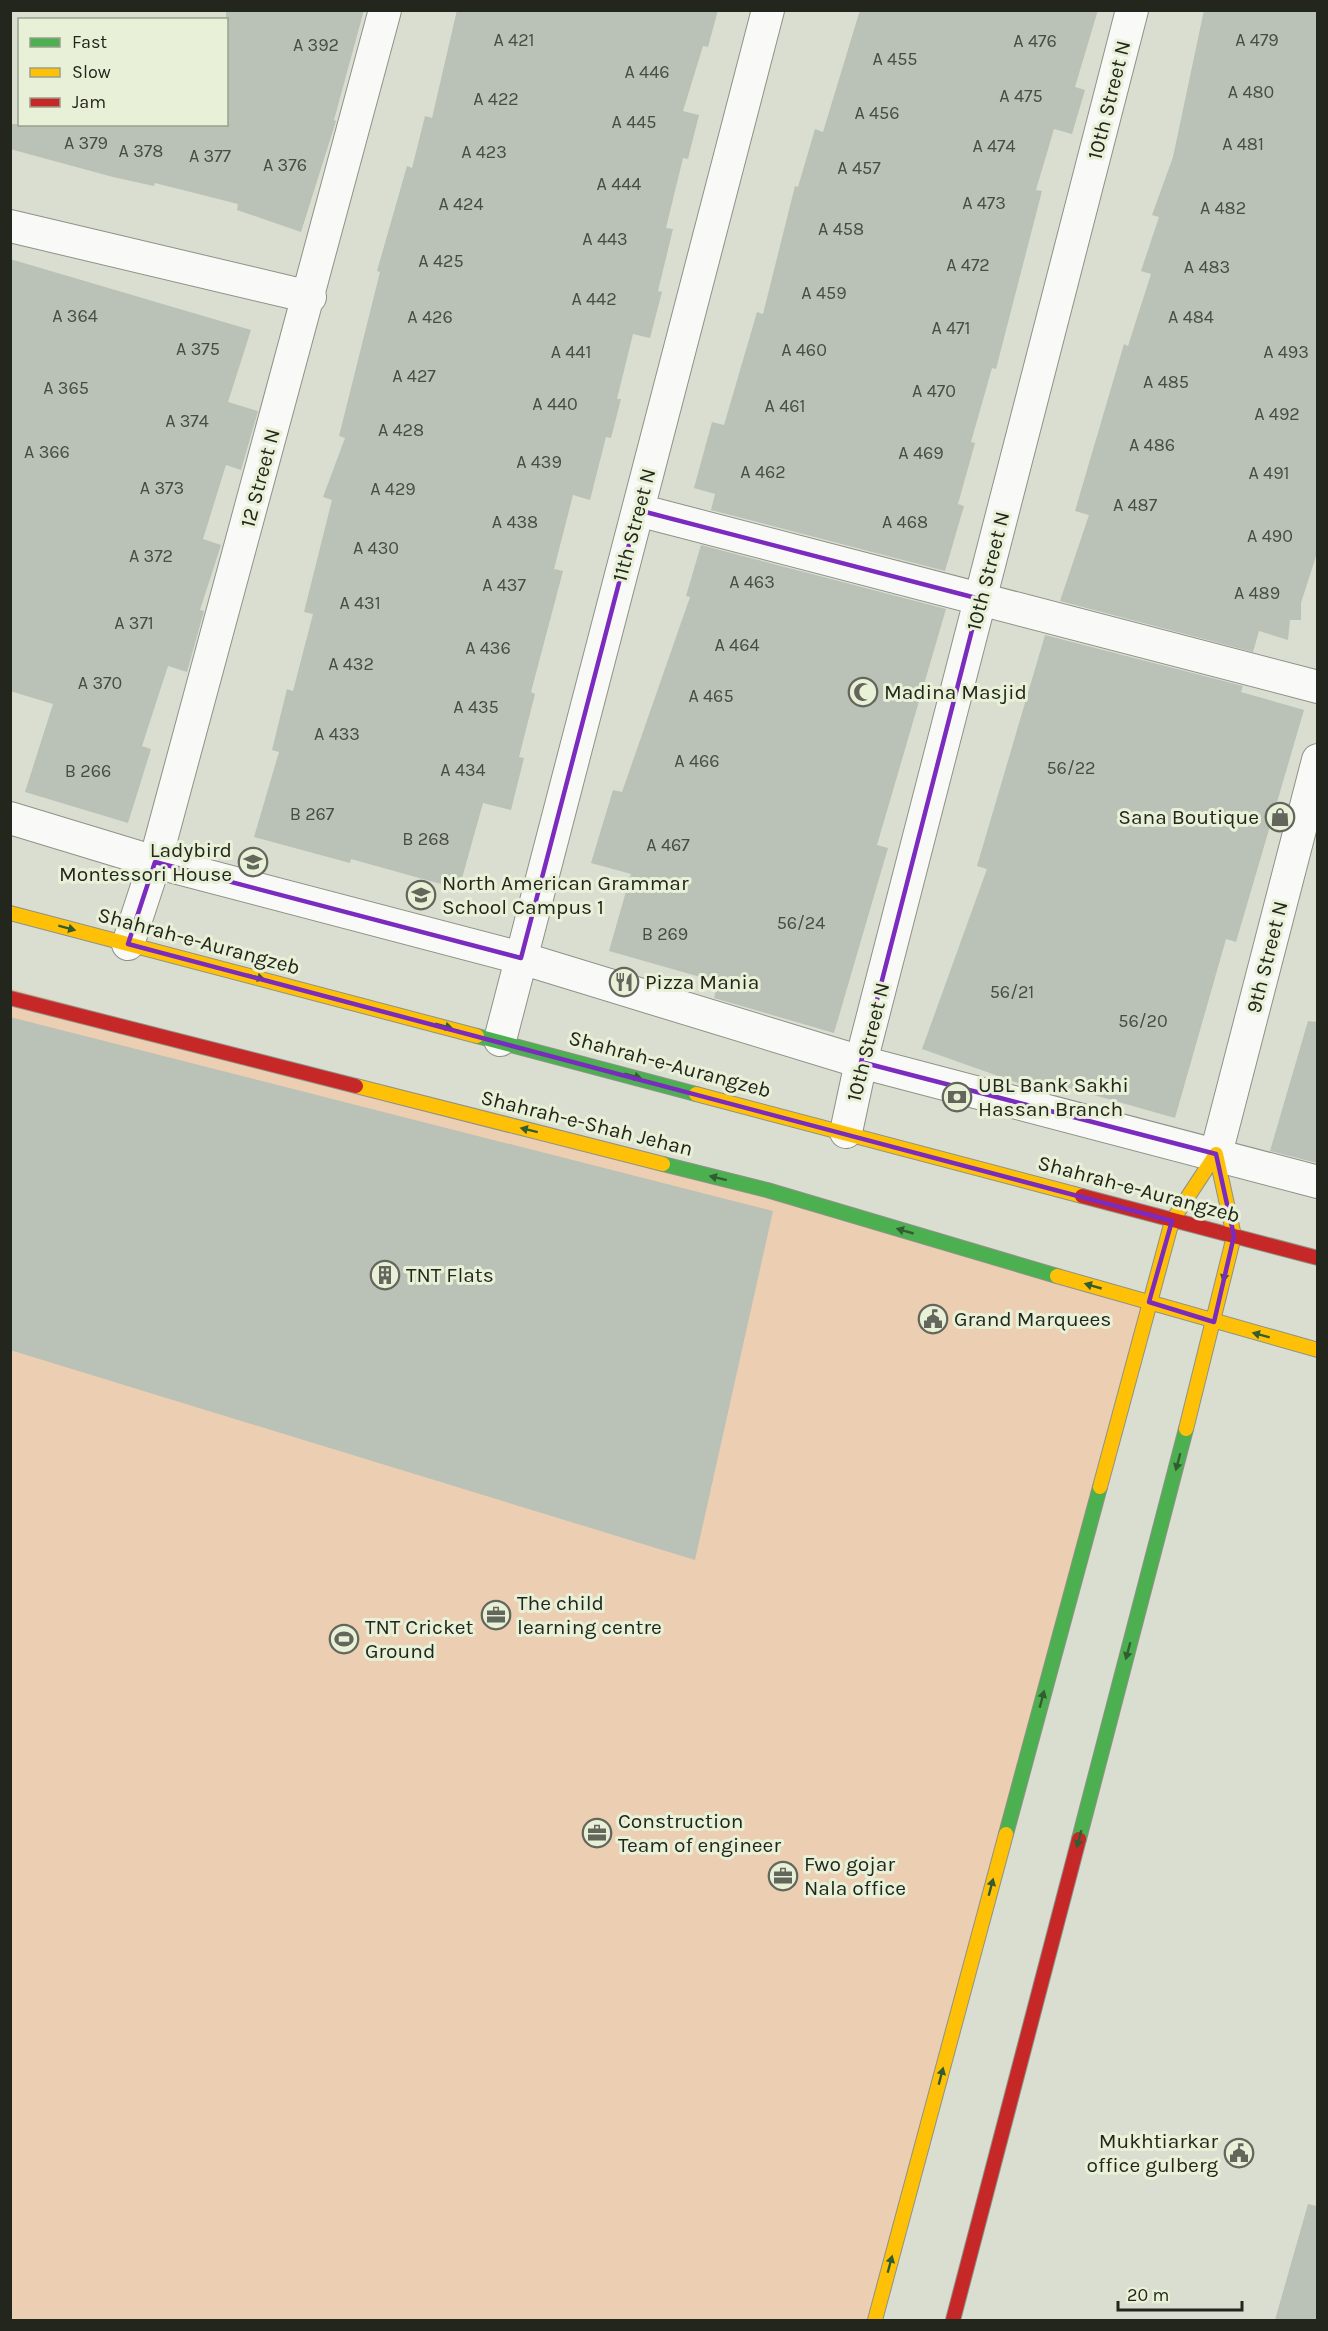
<svg xmlns="http://www.w3.org/2000/svg" width="1328" height="2331" viewBox="0 0 1328 2331" font-family="Karla,sans-serif">
<style>
.green{fill:#ecceb2}
.building{fill:#bac1b7}
.lines{fill:none;stroke-linecap:round;stroke-linejoin:round}
.street-casing{stroke:#8e9287;stroke-width:34}
.fast-casing{stroke:#8e9287;stroke-width:16}
.slow-casing{stroke:#8e9287;stroke-width:16}
.jam-casing{stroke:#8e9287;stroke-width:16}
.street{stroke:#f9faf8;stroke-width:32}
.fast{stroke:#4caf50;stroke-width:14}
.slow{stroke:#ffc107;stroke-width:14}
.jam{stroke:#c62828;stroke-width:14}
.oneway{fill:#335d31}
.marked{fill:none;stroke:#7b2cbf;stroke-width:4.5;stroke-linejoin:round}
.labels{text-anchor:middle;stroke-width:6;stroke-linejoin:round;paint-order:stroke}
.number-label{font-size:18px;fill:#484d43}
.street-label{font-size:21px;fill:#22261c;stroke:#e8f1d7}
.poi-label{font-size:21px;fill:#22261c;stroke:#e8f1d7;text-anchor:start}
</style>
<rect width="100%" height="100%" fill="#d9ded0"/>
<path class="green" d="M10,988L1148,1300L882,2320H11Z"/>
<path class="building" d="M226,10H364L334,120L336,121L301,232L237,210L238,204L155,183L154,186L113,177L10,149V124H226Z
M457,10H718L708,47L703,46L683,111L699,115L688,159L683,158L666,228L673,229L658,291L662,292L650,338L633,334L617,399H621L611,438L606,437L590,500L573,495L554,569L563,571L531,692L535,694L519,757L524,758L511,810L483,803L459,889L351,859L350,863L254,837L279,752L272,750L287,689L293,691L313,614L304,612L332,500L323,497L345,438L339,436L380,272L377,271L407,166L412,168L425,116L432,118Z
M860,10H1098L1075,87L1085,90L1072,134L1054,129L1036,190L1042,191L996,369L992,368L971,442L975,443L958,504L964,506L945,571L711,510L715,494L694,488L712,422L724,425L757,312L763,314L795,186L798,187L815,129L823,132Z
M1204,10H1317V553L1301,603V620H1290L1288,640L1259,631L1253,652L1060,601L1089,515L1075,511L1124,344L1128,346L1151,274L1141,271L1159,217L1152,215L1173,157Z
M10,259L251,330L228,402L258,411L241,470L226,465L203,539L221,545L200,610L204,611L187,672L168,666L142,746L151,749L128,823L25,792L53,704L10,691Z
M701,545L946,609L877,845L888,848L834,1033L714,998L718,982L609,951L631,874L591,863L613,790L622,792L690,597L686,596Z
M1045,635L1243,686L1241,692L1304,710L1236,942L1226,939L1175,1118L1048,1082L1045,1092L1032,1088L922,1049L987,869L977,866Z
M10,1017L773,1211L695,1560L10,1350Z
M1308,1021L1317,1022V1163L1270,1151Z
M1308,2204L1317,2206V2320H1275Z"/>
<g class="lines">
<g class="street-casing">
<path id="street" d="M10,226L310,297
M638,510L1318,687
M10,818L155,862L521,958L861,1062L1318,1182
M128,944L155,862L385,10
M500,1040L768,10
M846,1132L861,1062L1132,10
M1216,1154L1318,760"/>
</g>
<g class="fast-casing">
<path id="fast" d="M477,1036L696,1094
M663,1164L767,1190L1057,1276
M1006,1834L1100,1487
M1079,1839L1186,1429"/>
</g>
<g class="slow-casing">
<path id="slow" d="M10,913L477,1036
M356,1086L663,1164
M696,1094L1082,1196
M1057,1276L1318,1350
M1186,1429L1234,1236L1216,1154
M1100,1487L1172,1221L1216,1154
M875,2320L1006,1834"/>
</g>
<g class="jam-casing">
<path id="jam" d="M10,998L356,1086
M1082,1196L1318,1258
M953,2320L1079,1839"/>
</g>
<use href="#street" class="street"/>
<use href="#fast" class="fast"/>
<use href="#slow" class="slow"/>
<use href="#jam" class="jam"/>
</g>
<defs><path id="oneway-solid" d="M-6-.8H1V-3.2L6.5 0L1 3.2V.8H-6Z" transform="scale(1.5)"/></defs>
<g class="oneway">
<use href="#oneway-solid" transform="translate(67 928) rotate(15)"/>
<use href="#oneway-solid" transform="translate(256 977) rotate(15)"/>
<use href="#oneway-solid" transform="translate(444 1026) rotate(15)"/>
<use href="#oneway-solid" transform="translate(633 1076) rotate(15)"/>
<use href="#oneway-solid" transform="translate(529 1130) rotate(-166)"/>
<use href="#oneway-solid" transform="translate(718 1178) rotate(-166)"/>
<use href="#oneway-solid" transform="translate(905 1231) rotate(-164)"/>
<use href="#oneway-solid" transform="translate(1225 1273) rotate(103)"/>
<use href="#oneway-solid" transform="translate(1093 1286) rotate(-164)"/>
<use href="#oneway-solid" transform="translate(1261 1335) rotate(-165)"/>
<use href="#oneway-solid" transform="translate(1178 1462) rotate(105)"/>
<use href="#oneway-solid" transform="translate(1128 1651) rotate(105)"/>
<use href="#oneway-solid" transform="translate(1042 1699) rotate(-75)"/>
<use href="#oneway-solid" transform="translate(1079 1839) rotate(105)"/>
<use href="#oneway-solid" transform="translate(991 1887) rotate(-75)"/>
<use href="#oneway-solid" transform="translate(941 2076) rotate(-75)"/>
<use href="#oneway-solid" transform="translate(890 2264) rotate(-75)"/>
</g>
<path class="marked" d="M638,510L980,599L861,1062L1216,1154L1234,1236L1214,1322L1149,1302L1172,1221L128,944L155,862L521,958Z"/>
<defs>
<g id="mosque-ring" transform="scale(1.5)"><circle r="9.5" fill="#e8f1d7" stroke="#62665b" stroke-width="1.5"/><path d="M3.5-4.9A6 6 0 1 0 3.5 4.9A5 5 0 1 1 3.5-4.9Z" fill="#62665b"/></g>
<g id="shop-ring" transform="scale(1.5)"><circle r="9.5" fill="#e8f1d7" stroke="#62665b" stroke-width="1.5"/><path d="M-5-2.5h2.3a2.7 3.5 0 0 1 5.4 0H5L5.5 6h-11ZM-1.5-2.5h3a1.5 2.3 0 0 0-3 0Z" fill="#62665b"/></g>
<g id="school-ring" transform="scale(1.5)"><circle r="9.5" fill="#e8f1d7" stroke="#62665b" stroke-width="1.5"/><path d="M0-5L7-2L0 1L-7-2ZM-4 1L0 2.5L4 1V4Q0 6-4 4Z" fill="#62665b"/></g>
<g id="restaurant-ring" transform="scale(1.5)"><circle r="9.5" fill="#e8f1d7" stroke="#62665b" stroke-width="1.5"/><path d="M-5-6h1v4h1v-4h1v4h1v-4h1v5L-1.5 .5V6h-2V.5L-5-1ZM5-6V6H3V1.5H1.5Q1.5-4 5-6Z" fill="#62665b"/></g>
<g id="bank-ring" transform="scale(1.5)"><circle r="9.5" fill="#e8f1d7" stroke="#62665b" stroke-width="1.5"/><path d="M-6-4H6V4H-6ZM0-2.3a2.3 2.3 0 1 0 0 4.6a2.3 2.3 0 1 0 0-4.6Z" fill="#62665b"/></g>
<g id="building-ring" transform="scale(1.5)"><circle r="9.5" fill="#e8f1d7" stroke="#62665b" stroke-width="1.5"/><path d="M-4-6H4V6H1V3H-1V6H-4ZM-2.5-4.3h1.7v1.8h-1.7ZM.8-4.3h1.7v1.8H.8ZM-2.5-1h1.7V.8h-1.7ZM.8-1h1.7V.8H.8Z" fill="#62665b"/></g>
<g id="civic-ring" transform="scale(1.5)"><circle r="9.5" fill="#e8f1d7" stroke="#62665b" stroke-width="1.5"/><path d="M-.6-6.5H3V-4.5H.6V-3L4-1V1h2V6H-6V1h2V-1L-.6-3ZM-1.2 2.5V6h2.4V2.5Z" fill="#62665b"/></g>
<g id="office-ring" transform="scale(1.5)"><circle r="9.5" fill="#e8f1d7" stroke="#62665b" stroke-width="1.5"/><path d="M-6-3h4V-5.5h4V-3h4V5H-6ZM-1-4.5V-3h2v-1.5ZM-6 0V1H6V0Z" fill="#62665b"/></g>
<g id="stadium-ring" transform="scale(1.5)"><circle r="9.5" fill="#e8f1d7" stroke="#62665b" stroke-width="1.5"/><path d="M0-5a6.5 5 0 1 0 0 10a6.5 5 0 1 0 0-10ZM-3.5-1.8h7v3.6h-7Z" fill="#62665b"/></g>
</defs>
<g fill-rule="evenodd">
<use href="#mosque-ring" x="863" y="692"/>
<use href="#shop-ring" x="1280" y="817"/>
<use href="#school-ring" x="253" y="862"/>
<use href="#school-ring" x="421" y="895"/>
<use href="#restaurant-ring" x="624" y="982"/>
<use href="#bank-ring" x="957" y="1097"/>
<use href="#building-ring" x="385" y="1275"/>
<use href="#civic-ring" x="933" y="1319"/>
<use href="#office-ring" x="496" y="1615"/>
<use href="#stadium-ring" x="344" y="1639"/>
<use href="#office-ring" x="597" y="1833"/>
<use href="#office-ring" x="783" y="1876"/>
<use href="#civic-ring" x="1239" y="2153"/>
</g>
<g class="labels">
<g class="number-label">
<text x="514" y="46">A 421</text>
<text x="1257" y="46">A 479</text>
<text x="1035" y="47">A 476</text>
<text x="316" y="51">A 392</text>
<text x="895" y="65">A 455</text>
<text x="647" y="78">A 446</text>
<text x="1251" y="98">A 480</text>
<text x="1021" y="102">A 475</text>
<text x="496" y="105">A 422</text>
<text x="877" y="119">A 456</text>
<text x="634" y="128">A 445</text>
<text x="86" y="149">A 379</text>
<text x="1243" y="150">A 481</text>
<text x="994" y="152">A 474</text>
<text x="141" y="157">A 378</text>
<text x="484" y="158">A 423</text>
<text x="210" y="162">A 377</text>
<text x="285" y="171">A 376</text>
<text x="859" y="174">A 457</text>
<text x="619" y="190">A 444</text>
<text x="984" y="209">A 473</text>
<text x="461" y="210">A 424</text>
<text x="1223" y="214">A 482</text>
<text x="841" y="235">A 458</text>
<text x="605" y="245">A 443</text>
<text x="441" y="267">A 425</text>
<text x="968" y="271">A 472</text>
<text x="1207" y="273">A 483</text>
<text x="824" y="299">A 459</text>
<text x="594" y="305">A 442</text>
<text x="75" y="322">A 364</text>
<text x="430" y="323">A 426</text>
<text x="1191" y="323">A 484</text>
<text x="951" y="334">A 471</text>
<text x="198" y="355">A 375</text>
<text x="804" y="356">A 460</text>
<text x="571" y="358">A 441</text>
<text x="1286" y="358">A 493</text>
<text x="414" y="382">A 427</text>
<text x="1166" y="388">A 485</text>
<text x="66" y="394">A 365</text>
<text x="934" y="397">A 470</text>
<text x="555" y="410">A 440</text>
<text x="785" y="412">A 461</text>
<text x="1277" y="420">A 492</text>
<text x="187" y="427">A 374</text>
<text x="401" y="436">A 428</text>
<text x="1152" y="451">A 486</text>
<text x="47" y="458">A 366</text>
<text x="921" y="459">A 469</text>
<text x="539" y="468">A 439</text>
<text x="763" y="478">A 462</text>
<text x="1269" y="479">A 491</text>
<text x="162" y="494">A 373</text>
<text x="393" y="495">A 429</text>
<text x="1135" y="511">A 487</text>
<text x="515" y="528">A 438</text>
<text x="905" y="528">A 468</text>
<text x="1270" y="542">A 490</text>
<text x="376" y="554">A 430</text>
<text x="151" y="562">A 372</text>
<text x="752" y="588">A 463</text>
<text x="504" y="591">A 437</text>
<text x="1257" y="599">A 489</text>
<text x="360" y="609">A 431</text>
<text x="134" y="629">A 371</text>
<text x="737" y="651">A 464</text>
<text x="488" y="654">A 436</text>
<text x="351" y="670">A 432</text>
<text x="100" y="689">A 370</text>
<text x="711" y="702">A 465</text>
<text x="476" y="713">A 435</text>
<text x="337" y="740">A 433</text>
<text x="697" y="767">A 466</text>
<text x="1071" y="774">56/22</text>
<text x="463" y="776">A 434</text>
<text x="88" y="777">B 266</text>
<text x="312" y="820">B 267</text>
<text x="426" y="845">B 268</text>
<text x="668" y="851">A 467</text>
<text x="801" y="929">56/24</text>
<text x="665" y="940">B 269</text>
<text x="1012" y="998">56/21</text>
<text x="1143" y="1027">56/20</text>
</g>
<g class="street-label">
<text transform="translate(1109 100) rotate(-76)" y="7">10th Street N</text>
<text transform="translate(260 478) rotate(-75)" y="7">12 Street N</text>
<text transform="translate(634 525) rotate(-75)" y="7">11th Street N</text>
<text transform="translate(988 571) rotate(-76)" y="7">10th Street N</text>
<text transform="translate(199 941) rotate(15)" y="7">Shahrah-e-Aurangzeb</text>
<text transform="translate(1267 957) rotate(-76)" y="7">9th Street N</text>
<text transform="translate(868 1042) rotate(-76)" y="7">10th Street N</text>
<text transform="translate(670 1064) rotate(15)" y="7">Shahrah-e-Aurangzeb</text>
<text transform="translate(587 1123) rotate(14)" y="7">Shahrah-e-Shah Jehan</text>
<text transform="translate(1139 1189) rotate(15)" y="7">Shahrah-e-Aurangzeb</text>
</g>
<g class="poi-label">
<text x="884" y="699">Madina Masjid</text>
<text x="1259" y="824" text-anchor="end">Sana Boutique</text>
<text x="232" y="857" text-anchor="end">Ladybird<tspan x="232" dy="24">Montessori House</tspan></text>
<text x="442" y="890">North American Grammar<tspan x="442" dy="24">School Campus 1</tspan></text>
<text x="645" y="989">Pizza Mania</text>
<text x="978" y="1092">UBL Bank Sakhi<tspan x="978" dy="24">Hassan Branch</tspan></text>
<text x="406" y="1282">TNT Flats</text>
<text x="954" y="1326">Grand Marquees</text>
<text x="517" y="1610">The child<tspan x="517" dy="24">learning centre</tspan></text>
<text x="365" y="1634">TNT Cricket<tspan x="365" dy="24">Ground</tspan></text>
<text x="618" y="1828">Construction<tspan x="618" dy="24">Team of engineer</tspan></text>
<text x="804" y="1871">Fwo gojar<tspan x="804" dy="24">Nala office</tspan></text>
<text x="1218" y="2148" text-anchor="end">Mukhtiarkar<tspan x="1218" dy="24">office gulberg</tspan></text>
</g>
</g>
<rect width="1328" height="2331" fill="none" stroke="#22261c" stroke-width="24"/>
<rect x="18" y="18" width="210" height="108" fill="#e8f1d7" stroke="#99a08c" stroke-width="1.5"/>
<rect x="30" y="38" width="30" height="9" fill="#4caf50" stroke="#99a08c" stroke-width="1.5"/>
<text x="72" y="48" font-size="18" fill="#22261c">Fast</text>
<rect x="30" y="68" width="30" height="9" fill="#ffc107" stroke="#99a08c" stroke-width="1.5"/>
<text x="72" y="78" font-size="18" fill="#22261c">Slow</text>
<rect x="30" y="98" width="30" height="9" fill="#c62828" stroke="#99a08c" stroke-width="1.5"/>
<text x="72" y="108" font-size="18" fill="#22261c">Jam</text>
<path d="M1118 2301v9h124v-9" fill="none" stroke="#22261c" stroke-width="3"/>
<text x="1127" y="2301" font-size="18" fill="#22261c" stroke="#e8f1d7" stroke-width="4.5" paint-order="stroke">20 m</text>
</svg>
